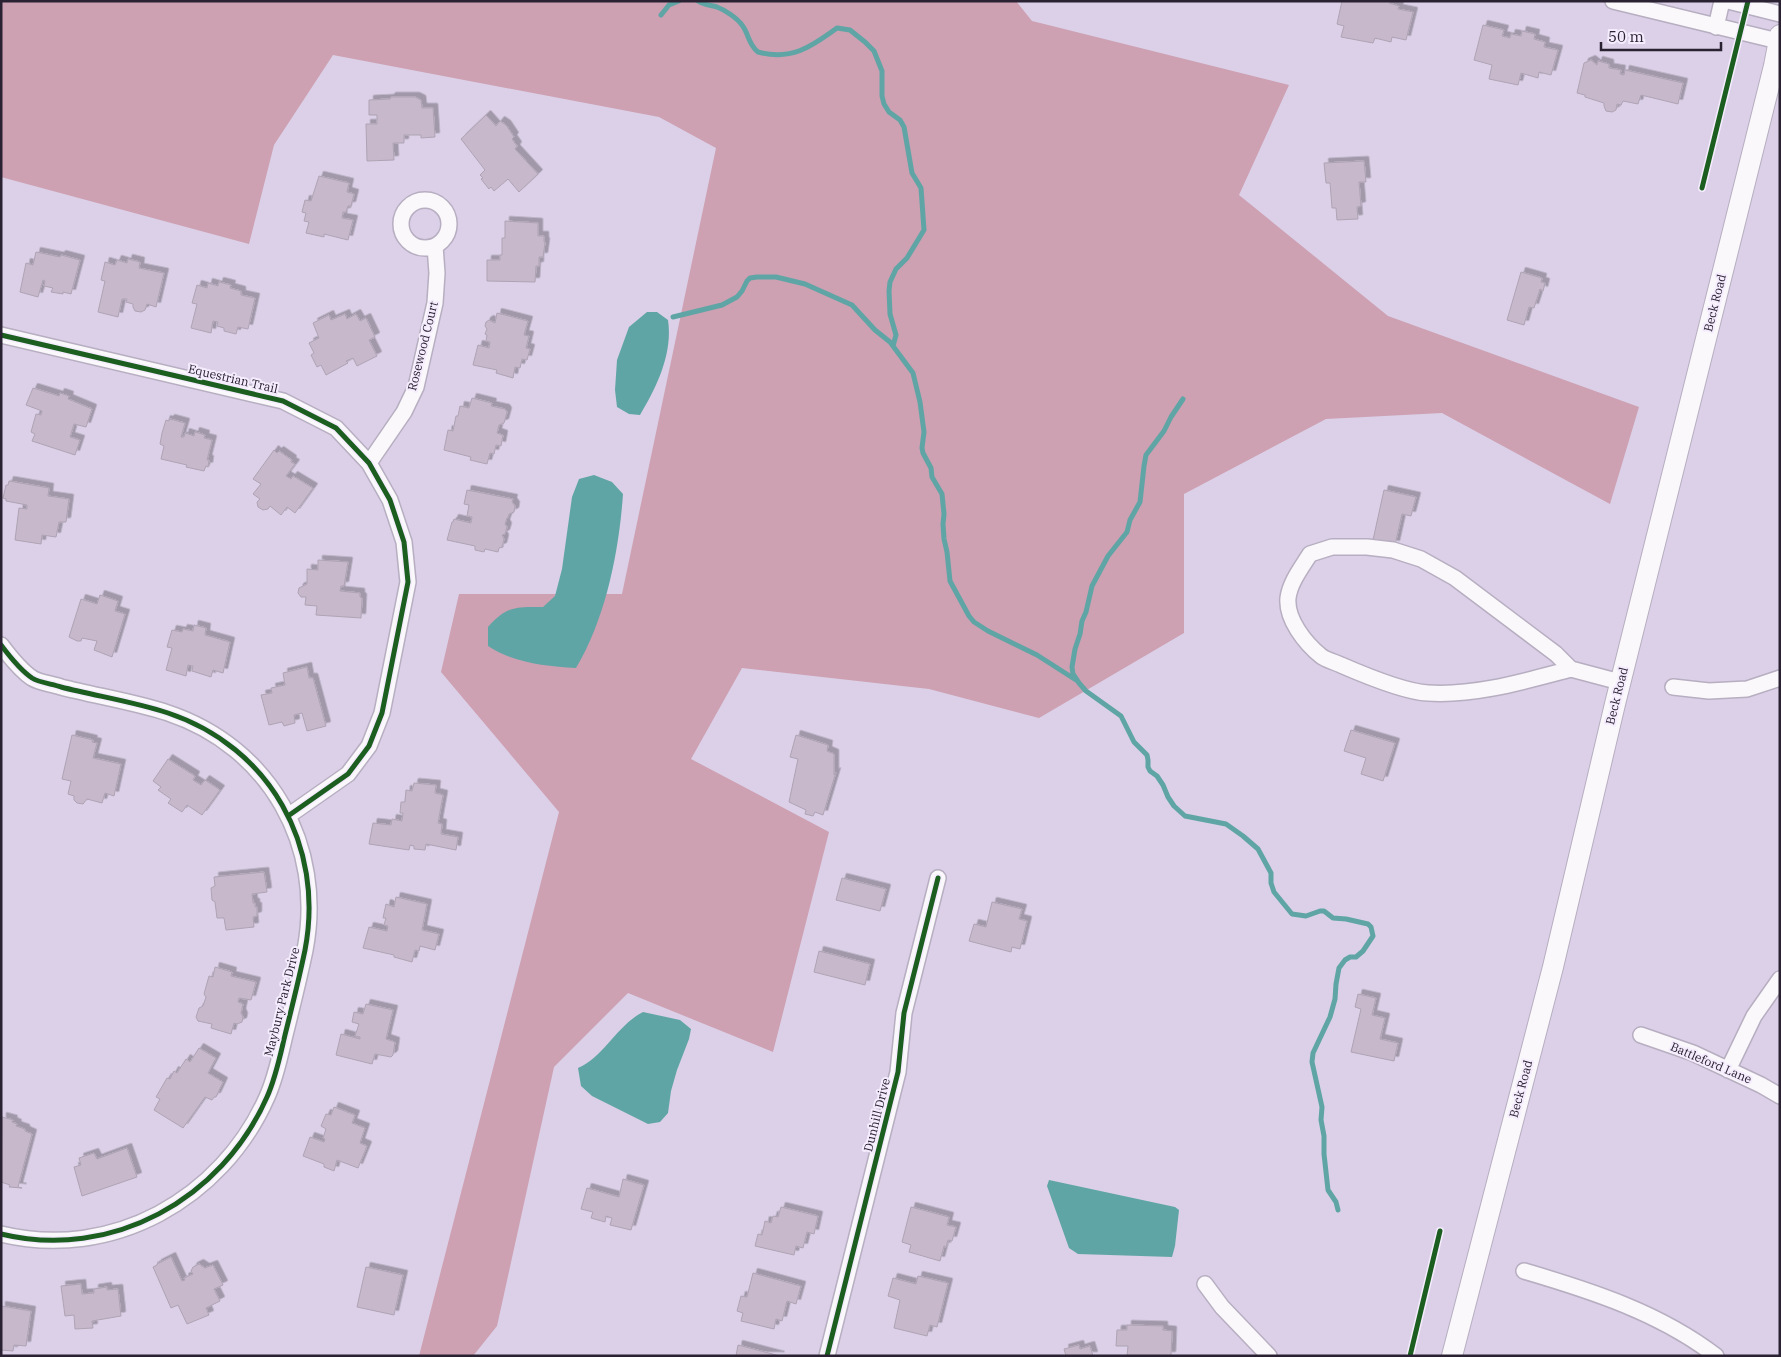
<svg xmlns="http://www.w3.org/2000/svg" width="1781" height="1357" viewBox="0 0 1781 1357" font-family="'IBM Plex Serif',serif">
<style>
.forest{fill:#cda0b2}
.water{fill:#60a5a5}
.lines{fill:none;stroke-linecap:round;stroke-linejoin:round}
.stream{stroke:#60a5a5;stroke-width:5}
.building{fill:#c7b8cc;stroke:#aea3b4;filter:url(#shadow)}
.minor-casing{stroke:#b7aec1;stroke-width:18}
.major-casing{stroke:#b7aec1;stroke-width:22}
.minor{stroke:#faf8fb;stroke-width:15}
.major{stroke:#faf8fb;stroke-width:20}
.cycleway-casing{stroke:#f5edfe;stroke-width:8}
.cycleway{stroke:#1b5e20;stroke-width:5}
.labels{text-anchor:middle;stroke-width:4;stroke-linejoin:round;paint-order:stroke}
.street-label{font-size:12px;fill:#2a2232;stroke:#f5edfe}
</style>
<defs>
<filter id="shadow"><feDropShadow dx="4.5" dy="-4.5" stdDeviation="0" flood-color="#0004"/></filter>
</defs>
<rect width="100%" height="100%" fill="#dbd0e7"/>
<path class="forest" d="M1,1H1016L1032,21L1289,85L1239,195L1388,316L1639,407L1610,504L1442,413L1326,419L1184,494V633L1039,718L929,689L742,668L691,759L829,832L773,1052L628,993L554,1067L497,1326L473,1356H419L559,812L441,672L459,594H622L716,148L659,117L333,55L274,145L249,244L1,177Z"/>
<path class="water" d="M647,312H657L668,320C673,353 657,387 640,415L629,414L617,407L615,390L617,360L629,327Z
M594,475L612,482L623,494C619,551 606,618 576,668C545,666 514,663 488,646V627C507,606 515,607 543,607L555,596L562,569L572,497L579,479Z
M643,1012L680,1020L691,1029L689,1039L677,1070L671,1091L668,1113L660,1122L648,1124L592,1096L581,1086L578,1068C604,1057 617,1025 643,1012Z
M1049,1180L1175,1207L1179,1210L1175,1246L1172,1257L1078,1254L1069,1248L1047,1186Z"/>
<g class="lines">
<path class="stream" d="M698,1C704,5 710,5 717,7C725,10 737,18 742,25C749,34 748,44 758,52C791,61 811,47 837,28L850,30L865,42L874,51L882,71V96L884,104L889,112L900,120L904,127L912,173L921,188L924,230L907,258L896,269L890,282L889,291L890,314L896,335L893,346
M661,15L669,5L679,1
M673,317L722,305L737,297L742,291L747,281L750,278L757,277H776L805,284L852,305L875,330L890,342L913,373L920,402L924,432L922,448L923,453L931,468L932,477L942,494L944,514L943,524L944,539L947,552L950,581L969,616L974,622L988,631L1037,655L1076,680
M1183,399L1171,417L1164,431L1146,455L1144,466L1140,502L1130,520L1127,532L1108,556L1092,586L1086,612L1082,621L1080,634L1075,649L1072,667L1073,674L1079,683L1086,691L1121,716L1134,742L1147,755L1148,760V767L1150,771L1157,776L1163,785L1168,797L1174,806L1185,816L1226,824L1243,836L1258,849L1271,873V883L1274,892L1292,914L1306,916L1320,911H1324L1333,918L1346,919L1368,924L1371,927L1373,936L1363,951L1356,957H1350L1345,960L1339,968L1336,984L1335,999L1330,1017L1313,1053L1312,1062L1322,1107L1321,1120L1324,1136V1154L1328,1190L1336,1202L1338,1210"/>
</g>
<path class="building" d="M1342,1H1390L1389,3L1399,6L1398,9L1413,12L1406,40L1392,37L1391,42L1375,38L1373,43L1341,37L1344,26L1337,24Z
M1483,25L1504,30L1502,36L1510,38L1511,34L1521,36L1522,31L1535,34L1534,39L1545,42L1544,47L1558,50L1551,75L1539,72L1538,78L1521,73L1518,85L1489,79L1492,65L1474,60Z
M1591,60L1597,65L1598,61L1609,64V68L1621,70L1620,74L1624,75L1625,70L1683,83L1678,104L1641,95L1638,104L1623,101L1621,105L1617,104L1616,110L1612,112L1606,111L1604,106V103L1585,97V95L1577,93L1584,63Z
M391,97H415L421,100L422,108H433L435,137L421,138V135H404V143H393L394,160L367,161L366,124H377V115H369V100L390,99Z
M486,115L496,126L500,121L506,125L514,137L512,139L517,146L515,149L538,174L519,192L508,179L494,191L491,187L489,189L481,179L483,178L480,175L485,170L461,139Z
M1364,161L1366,182H1359L1361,206L1357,207L1358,219L1337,220L1336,208H1332L1330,183H1326L1324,163Z
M319,176L349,183L347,192L354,194L351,206H348L346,212H343L342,218L353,220L348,240L324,234V237L306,233L309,222L304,221L306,213L302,212L305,200L311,201Z
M505,221L538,223V236H544V241L545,243L543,257H539V266H536L535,282L487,281V260H500V255H502V238H505Z
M36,252L60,257L61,255L80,260L71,294L63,292V294L51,292L53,288L44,286L45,281L43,280L38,297L20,292L26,263L33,265Z
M128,259L140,262L139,268L164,273L156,307L147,304L145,310L141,312L135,311L133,307V304L126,302L127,299H122L118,317L98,312L105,281L101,280L105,262L115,265L117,260L127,263Z
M1521,272L1542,278L1541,282L1545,283L1543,291L1540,289L1534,308L1529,307L1524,325L1507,320Z
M219,282L231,285L230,288L241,291V295L255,298L248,329L238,327L236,334L224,331V328L217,326L218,322L213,321L211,333L191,328L197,304L192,303L197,285L207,288L208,283L218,286Z
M497,313L528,321L524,335L529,336L526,348L530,349L527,360L522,359L520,368L515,367L513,378L496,373L497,370L473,365L478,345L489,348L490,342L486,341L487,335L485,334L487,329L485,326L486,322L489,320L495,323Z
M345,314L347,319L356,314L360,321L366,318L375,337L369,340L377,356L357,366L353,358L346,361L348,363L326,375L321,365L317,367L311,355L314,353L309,343L319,338L313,323L329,315L331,320Z
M33,388L59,396L60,393L69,396L68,399L92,409L86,427L74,424L70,437L80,440L75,455L32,441L35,434L31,432L36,414L41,415L42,411L26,405Z
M472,398L492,403L491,406L505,409L507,412L504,423L499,425L497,433L503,435L501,446L496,445L494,454L490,453L487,464L470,460L471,457L444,450L448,430L453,431L456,416H458L460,406L469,408Z
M170,419L185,423L181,437H184L185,433L194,436L195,432L205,435L204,438L212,440L207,460H209L208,467L206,466L204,471L186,467L187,465L161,459L164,446L160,444L162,433L166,420L169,421Z
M274,450L277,453L279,451L292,460L291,462L295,464L286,476L291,479L293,476L313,488L295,513L287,507L281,515L270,506L268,509L263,510L258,507L257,502L260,499L253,494L261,484L253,479Z
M9,481L49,488L48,496L69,499L66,522H59L56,537L42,535L41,544L15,540L19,508L27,509V505L6,501V499L3,498L6,485H8Z
M467,490L513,499L512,502L515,506L514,512L509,514L508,518H507L505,524L507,527L505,534L502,535L504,539L502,547L499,548L498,552L485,549L484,552L475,550V546L447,540L452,522H453L454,519L471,523L472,517L467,516L469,505L464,504Z
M1384,490L1416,497L1411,516L1402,514L1395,545L1373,540Z
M318,560L348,562L344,586H341L340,591L360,593V597L362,598L361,618L316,615L317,606L305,605L306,597H301L298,593L299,588L307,584V569L318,570Z
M100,595L118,601L115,611L125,614L112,657L94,650L97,641L82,638L81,641H77L69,637L81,599L97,604Z
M194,625L206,628L205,635L230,642L223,673L213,670L211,677L192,671L193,666L188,665L186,676L166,670L172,648L167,647L172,630L182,632L183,629L193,631Z
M307,667L309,678H313L326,726L307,731L302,713L294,715L295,723L284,726L282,722L269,725L261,695L272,693L271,688L285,685L283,673Z
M1351,730L1395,743L1383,781L1361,774L1366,758L1344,751Z
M72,735L93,740L92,742L97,743L93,758L121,764L114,796L105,793L102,803L87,799L83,804L77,803L74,800V796L68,794L71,781L62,779Z
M796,735L828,745L827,751L834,754V775L836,772L823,815L815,812L813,816L805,814L806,810L789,802L798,759L790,757Z
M168,759L195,776L193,780L201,785L205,780L220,790L202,815L187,805L182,812L168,803L171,799L158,790L161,787L153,781Z
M414,783L436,785L435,793L443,795L438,823L442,824L441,834L458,837L456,850L426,844L425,850L414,849V846L410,845L409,850L369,844L373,823L391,825L392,819L402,821L403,813H400L401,802H405L406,790L412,791Z
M264,872L267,892L252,894L253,903H255V907H257V916L253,917L254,927L226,930L224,918H217L215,902L212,900L211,888L215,886L214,877Z
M842,878L886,889L880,911L836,900Z
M396,897L427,904L422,930L439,934L435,950L420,946L419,951L415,950L412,962L394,957V955L363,948L369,927L387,931L388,926L384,925L386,918H383L386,904L394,907Z
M992,902L1022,909L1019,919L1027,921L1020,949L1012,947L1011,952L969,941L974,924L986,927Z
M819,951L870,964L865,985L814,972Z
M215,967L232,972L231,976L256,982L251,1000L239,998L238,1002L243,1004L241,1013L243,1017L242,1022L237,1024L234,1023L231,1034L211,1028L212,1024L198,1021L196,1017L199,1008L203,1006L206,997L204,994L209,976L213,977Z
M1358,994L1376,998L1372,1015L1385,1018L1380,1039L1398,1043L1394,1061L1351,1052L1361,1009L1355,1007Z
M366,1004L393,1010L386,1039L395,1042L393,1055L391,1057L375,1054L372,1064L336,1055L341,1034L360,1039V1037L355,1036L359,1024L352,1022L354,1012L363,1014Z
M199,1048L216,1058L208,1073L223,1082L216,1097H214L212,1100L205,1097L183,1128L154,1110L160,1099L156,1097L167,1078L170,1079L174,1071L177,1073L186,1059L190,1062Z
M334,1107L355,1115L352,1123L365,1128L360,1143L367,1146L358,1168L337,1160L334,1171L324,1167V1164L303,1156L310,1137L324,1142L325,1139L323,1138L326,1129L321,1126L326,1114L331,1115Z
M2,1117L13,1120L12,1122L17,1124L16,1126L25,1129V1131L32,1134L18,1187L22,1188L9,1187L10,1185L1,1182Z
M127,1148L137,1177L82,1196L74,1167L81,1165L79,1158L94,1153L97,1159Z
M623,1179L644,1185L631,1230L610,1225L612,1218L606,1216L605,1222L591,1218L593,1212L581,1209L587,1188L619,1197Z
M781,1207L818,1216L814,1234L807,1232L803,1248L796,1246L794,1255L755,1246L758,1234L762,1235L765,1221L771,1223L773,1216L778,1217Z
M911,1207L949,1217L947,1225L956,1227L952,1241L948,1240L946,1247L944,1246L940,1261L909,1252L911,1245L902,1242Z
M171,1257L182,1281L185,1280L184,1278L193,1274L191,1271L193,1267L199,1264L205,1268L213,1265L223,1285L214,1289L220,1301L206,1308L209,1315L187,1324L178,1305L171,1308L153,1267L157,1265V1264Z
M366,1267L403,1275L394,1315L357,1307Z
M753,1273L801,1286L796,1304L787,1301L782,1321L776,1319L774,1329L741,1321L743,1313L737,1311L741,1296L747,1297Z
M918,1276L948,1283L937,1327L930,1325L927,1336L894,1328L900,1300L888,1296L893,1278L916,1284Z
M81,1284L82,1294L94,1293V1289L107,1287V1290L118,1289L121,1316L92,1321L93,1328L75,1329L74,1315L65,1316L61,1286Z
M1,1306L31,1311L26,1346L14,1345L13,1351L1,1350Z
M1127,1325L1163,1326V1330L1172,1331L1171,1356H1127L1128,1346H1116L1117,1330H1127Z
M738,1345L780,1356H736Z
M1079,1345L1080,1349L1090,1346L1093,1356H1066L1064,1349Z"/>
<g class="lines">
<g class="minor-casing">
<path id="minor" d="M1613,1L1778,41
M1728,1L1780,14
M1716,27L1722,1
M401 224a24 24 0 1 1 48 0a24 24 0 1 1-48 0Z
M1,335L283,401L336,428L369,463L390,500L404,542L408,582L382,713L369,746L348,774L288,816
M369,463L404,412L416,387L435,303L437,273L435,246
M1,645C10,657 20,670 32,678C40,683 53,684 61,687C96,696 135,702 168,713C270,747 325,846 305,950C299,979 292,1007 285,1035C280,1056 276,1077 267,1097C222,1199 112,1261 1,1234
M1571,669C1525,681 1476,696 1428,693C1404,692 1364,675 1341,665C1335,662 1326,660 1321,656C1305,643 1286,619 1288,598C1290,582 1302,567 1310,554L1332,547H1367L1393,550L1421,559L1455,578L1556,654L1571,669L1620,682
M1673,687L1709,691L1747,689L1780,678
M1641,1035L1693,1053L1761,1085L1780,1096
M1728,1070L1754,1016L1780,979
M1524,1271C1592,1291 1660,1313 1716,1356
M1205,1284L1222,1307L1269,1356
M827,1356L898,1072L904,1013L938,878"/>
</g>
<g class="major-casing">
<path id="major" d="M1452,1356L1553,967L1615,704L1774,66L1780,35"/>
</g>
<use href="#minor" class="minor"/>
<use href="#major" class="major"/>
<g class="cycleway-casing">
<path id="cycleway" d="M1702,188L1748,1
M1,335L283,401L336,428L369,463L390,500L404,542L408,582L382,713L369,746L348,774L288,816
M1,645C10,657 20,670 32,678C40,683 53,684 61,687C96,696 135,702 168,713C270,747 325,846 305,950C299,979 292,1007 285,1035C280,1056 276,1077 267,1097C222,1199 112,1261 1,1234
M827,1356L898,1072L904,1013L938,878
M1410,1356L1440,1231"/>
</g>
<use href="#cycleway" class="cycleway"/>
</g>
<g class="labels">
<g class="street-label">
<text transform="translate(1715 303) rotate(-76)" y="4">Beck Road</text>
<text transform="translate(423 346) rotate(-76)" y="4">Rosewood Court</text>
<text transform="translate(233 379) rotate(13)" y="4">Equestrian Trail</text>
<text transform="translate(1617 696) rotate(-76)" y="4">Beck Road</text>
<text transform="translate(282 1002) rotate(-76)" y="4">Maybury Park Drive</text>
<text transform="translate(1711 1063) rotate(23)" y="4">Battleford Lane</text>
<text transform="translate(1521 1089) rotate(-75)" y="4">Beck Road</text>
<text transform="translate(877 1115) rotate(-76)" y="4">Dunhill Drive</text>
</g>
</g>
<rect width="1781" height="1357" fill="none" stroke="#2a2232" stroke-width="5"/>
<path d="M1601 42v8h120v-8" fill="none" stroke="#2a2232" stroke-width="2.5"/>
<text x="1608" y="42" font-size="15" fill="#2a2232" stroke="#f5edfe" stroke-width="4" paint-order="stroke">50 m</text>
</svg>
